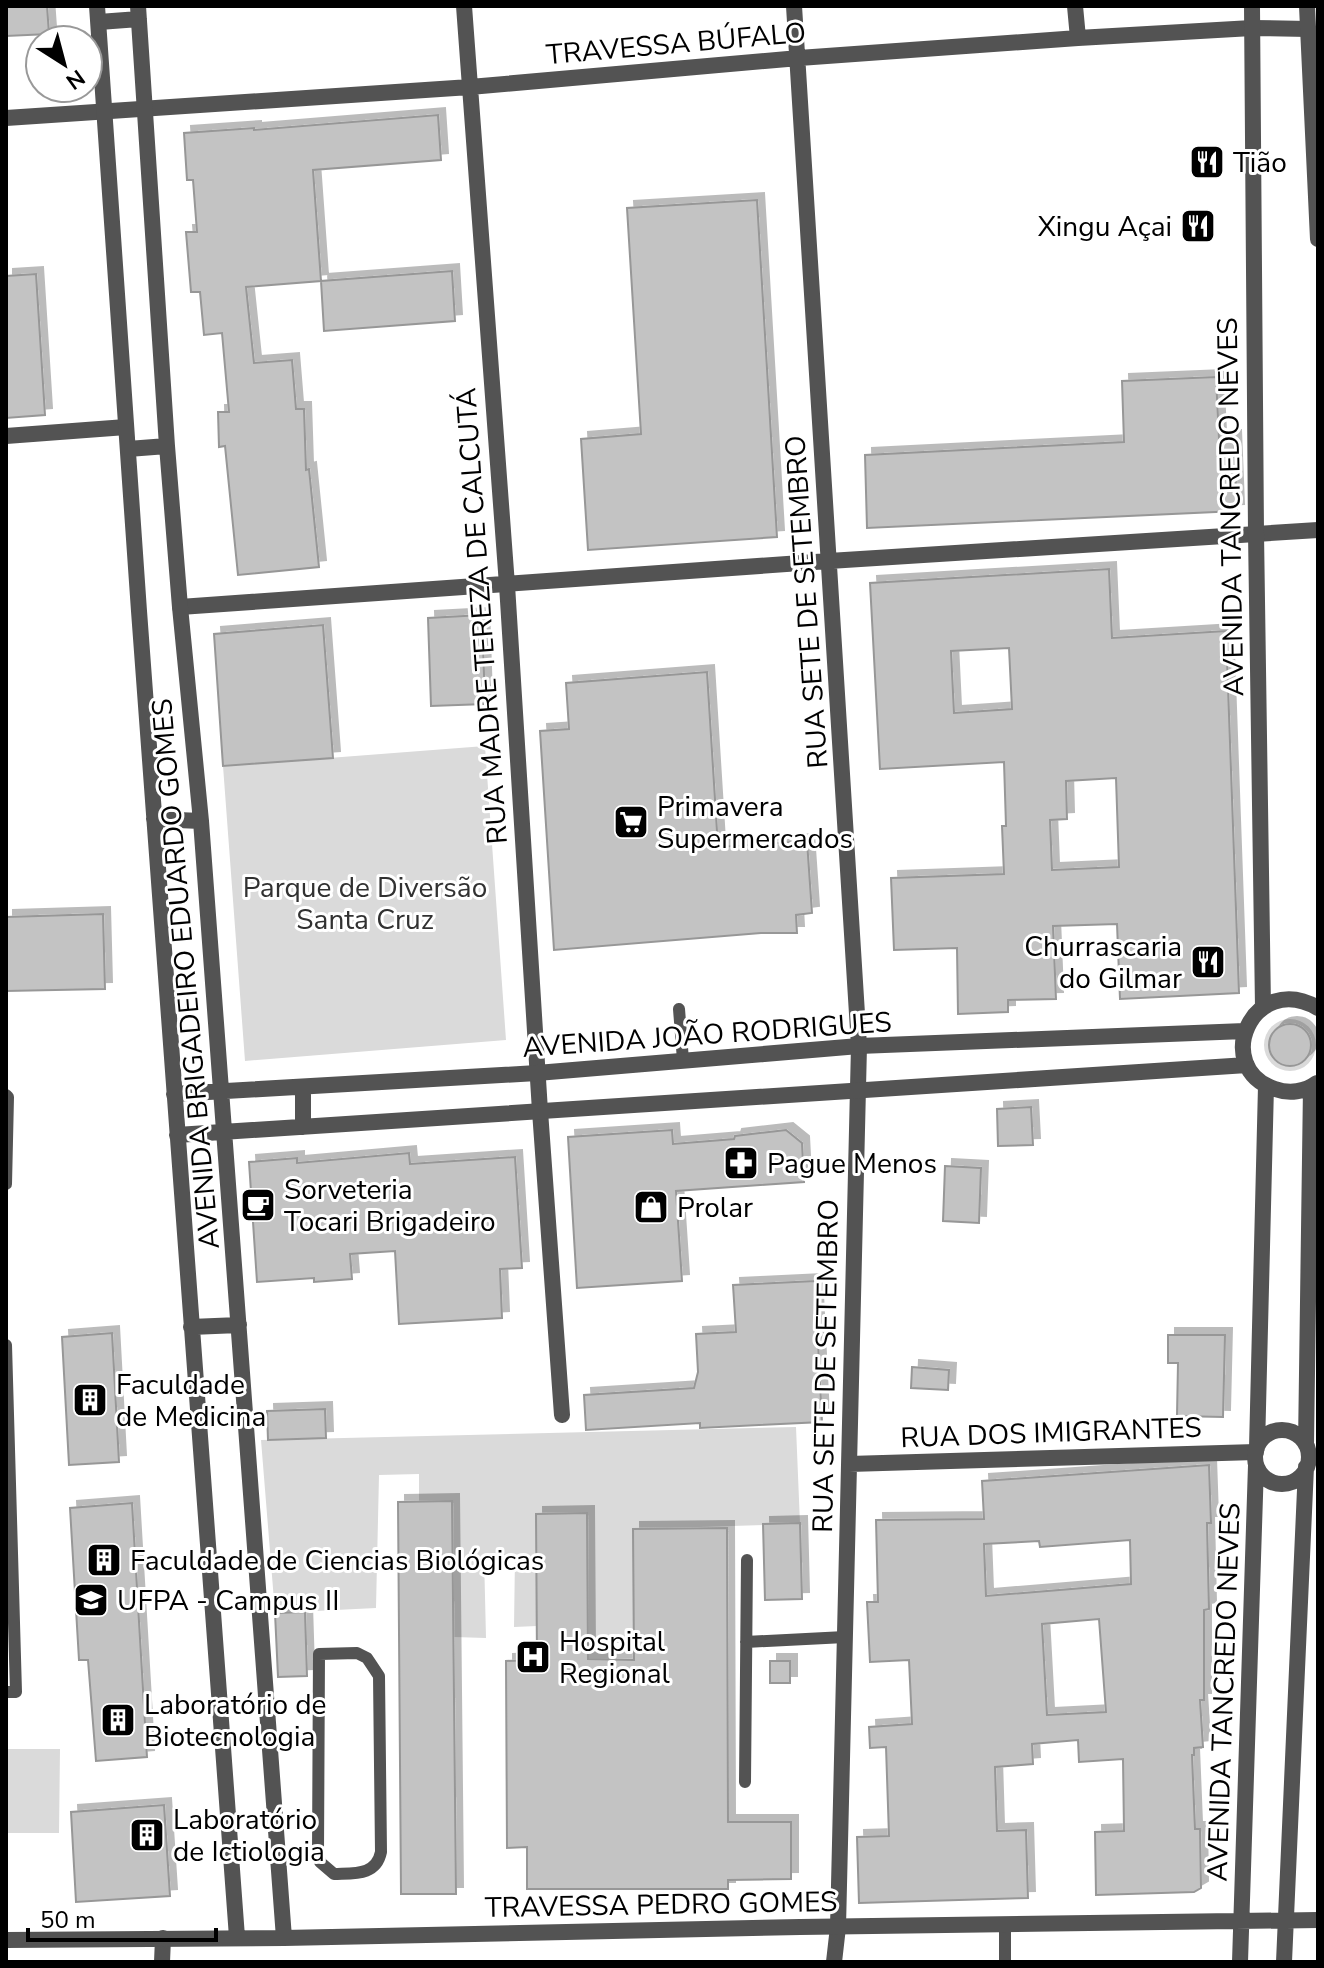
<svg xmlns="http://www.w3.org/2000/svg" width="1324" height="1968" viewBox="0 0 1324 1968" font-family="'Nunito Sans',sans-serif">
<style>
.green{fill:#dadada}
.building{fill:#c3c3c3;stroke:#979797;stroke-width:2;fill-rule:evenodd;filter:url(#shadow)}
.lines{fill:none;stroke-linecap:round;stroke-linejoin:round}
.service{stroke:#535353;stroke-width:12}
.minor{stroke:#535353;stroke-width:16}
.tertiary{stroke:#535353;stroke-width:16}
.labels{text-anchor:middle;stroke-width:6;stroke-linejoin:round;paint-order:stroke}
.street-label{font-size:28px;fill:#000;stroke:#fff}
.poi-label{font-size:28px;fill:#000;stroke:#fff;text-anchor:start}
.park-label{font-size:28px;fill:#313131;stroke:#fff}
</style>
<defs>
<filter id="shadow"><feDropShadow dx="7" dy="-7" stdDeviation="0" flood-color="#0004"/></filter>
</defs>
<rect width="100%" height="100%" fill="#fff"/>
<path class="green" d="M485,746L506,1040L245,1061L223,766Z
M1264 1045a26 26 0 1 1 52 0a26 26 0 1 1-52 0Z
M796,1427L800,1524L634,1529V1643H610V1660L588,1659L587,1513L537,1626L514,1627L515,1556L484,1555L486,1638L454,1637L452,1501H419V1474L379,1475L376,1608L275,1613L261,1440Z
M6,1749H60L59,1833H6Z"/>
<path class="building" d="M6,6H47L49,34L6,36Z
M438,115L441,160L313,170L321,281L246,287L254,363L292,360L296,409H304L306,470L309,469L319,567L238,575L225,446L219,447L218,412H229L222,333L204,335L200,292H191L186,232H197L193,180H187L184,133L254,128V130Z
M757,200L777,537L588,550L581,439L641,434L627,208Z
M452,271L455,321L324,331L321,281Z
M36,274L45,415L6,418V276Z
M1216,377L1219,438L1234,437L1237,511L867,528L865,455L1124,442L1122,381Z
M1109,569L1112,638L1226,631L1239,993L1120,999L1117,924L1053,926L1056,999L1008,1000V1012L958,1014L957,948L894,950L891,878L1004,874L1002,826H1006L1004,762L880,769L870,583ZM1009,648L1012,709L954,713L951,651ZM1116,778L1119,867L1052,870L1050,820L1067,819L1066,781Z
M482,615L485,704L431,706L428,618Z
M323,625L333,758L223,766L214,634Z
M707,672L718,847L807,841L812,913L796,915L797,933H761L554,950L540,731L569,729L566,683Z
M103,914L105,989L6,991V917Z
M1269 1045a21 21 0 1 1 42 0a21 21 0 1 1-42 0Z
M1031,1107L1033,1145L998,1146L997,1109Z
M672,1130L673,1144L734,1139L735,1136L786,1130L802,1143L804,1182L676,1191L682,1281L577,1288L568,1137Z
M409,1153L410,1164L515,1157L522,1268L500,1269L502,1318L399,1324L395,1251L350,1254L352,1279L314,1282V1278L257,1282L249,1162L297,1158V1163Z
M945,1166L981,1168L979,1223L943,1221Z
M815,1281L822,1422L700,1428V1423L586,1430L584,1395L694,1388L698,1372L696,1334L736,1332L733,1285Z
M112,1333L119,1462L69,1465L62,1337Z
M1168,1335H1225L1223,1417L1177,1416L1178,1363H1168Z
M912,1367L949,1370L948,1390L911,1388Z
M325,1409L326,1438L268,1440L267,1411Z
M1209,1465L1211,1523H1207L1209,1609L1204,1610V1700H1200L1203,1747L1194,1748V1755H1192L1195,1829H1200L1201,1888L1194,1892L1096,1895L1095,1832L1124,1831L1123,1759L1079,1762L1078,1740L1032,1744L1033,1764L995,1767L997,1831L1026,1830L1028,1898L859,1903L857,1837L889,1836L886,1747L870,1748L869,1727L912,1724L909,1660L870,1662L867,1602H878L876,1520L984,1519L982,1481ZM1130,1540L1131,1584L986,1596L984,1544L1039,1541L1040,1547ZM1099,1619L1106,1712L1047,1715L1042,1624Z
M452,1501L456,1894H401L398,1502Z
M132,1503L147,1757L96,1761L88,1660H79L70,1508Z
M587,1513L588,1659L634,1660L633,1529L727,1528L728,1822H791V1879L728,1880V1889H527V1847L507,1848L506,1661L537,1660L536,1514Z
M800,1523L802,1599L765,1600L763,1524Z
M305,1612L307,1676L278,1677L275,1613Z
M770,1661H790V1683H770Z
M164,1805L170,1896L76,1902L71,1812Z"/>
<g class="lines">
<path class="service" d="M679,1009L683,1060
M6,1095L8,1097L6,1184
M6,1345L16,1692H6
M746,1642L845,1637
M357,1653L367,1658L379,1676L381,1852C376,1876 354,1873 334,1874L320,1862L318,1853L319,1654Z
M745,1782L747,1560
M1005,1962V1924"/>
<path class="minor" d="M464,6L507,585L540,1111L562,1415
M794,6L859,1046L838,1927L834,1962
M1075,6L1078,38
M6,118L470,87L799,58L1078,38L1252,28L1308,29
M6,436L126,427
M180,607L829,561L1318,530
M849,1464L1256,1452
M162,1962L163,1938"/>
<path class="tertiary" d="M97,6L139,611L237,1937
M138,6L167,446L180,607L201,821L284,1938
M1252,6L1256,533L1263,1007
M1307,6L1318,239
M99,22L139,19
M128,449L167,446
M154,819L201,821
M1317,1083C1305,1092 1289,1094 1275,1089C1211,1068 1252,970 1318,1008
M174,1094L537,1073L859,1046L1245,1031
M303,1127V1087
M177,1135L1247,1065
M191,1327L239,1325
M1255 1457a27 27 0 1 1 54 0a27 27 0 1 1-54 0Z
M1306,1445L1311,1087
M1257,1448L1266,1086
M6,1940L284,1938L800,1927L1318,1920
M1240,1962L1256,1465
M1284,1962L1306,1467"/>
</g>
<defs>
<g id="restaurant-square" transform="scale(1.8)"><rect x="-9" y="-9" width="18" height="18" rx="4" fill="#000" stroke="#fff"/><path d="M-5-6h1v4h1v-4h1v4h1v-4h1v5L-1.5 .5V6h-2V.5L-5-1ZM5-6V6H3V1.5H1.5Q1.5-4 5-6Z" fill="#fff"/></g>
<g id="supermarket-square" transform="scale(1.8)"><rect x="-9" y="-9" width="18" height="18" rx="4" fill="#000" stroke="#fff"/><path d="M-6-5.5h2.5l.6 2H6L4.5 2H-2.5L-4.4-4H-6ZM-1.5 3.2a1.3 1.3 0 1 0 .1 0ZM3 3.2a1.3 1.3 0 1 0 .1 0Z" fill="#fff"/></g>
<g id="pharmacy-square" transform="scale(1.8)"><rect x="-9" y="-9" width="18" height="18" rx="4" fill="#000" stroke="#fff"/><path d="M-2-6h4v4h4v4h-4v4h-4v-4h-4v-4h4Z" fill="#fff"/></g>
<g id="cafe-square" transform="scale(1.8)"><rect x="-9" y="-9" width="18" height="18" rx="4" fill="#000" stroke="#fff"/><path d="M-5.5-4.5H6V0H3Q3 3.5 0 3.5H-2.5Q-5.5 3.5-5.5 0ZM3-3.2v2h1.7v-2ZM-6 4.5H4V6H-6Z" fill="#fff"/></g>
<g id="shop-square" transform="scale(1.8)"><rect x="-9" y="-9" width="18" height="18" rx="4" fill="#000" stroke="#fff"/><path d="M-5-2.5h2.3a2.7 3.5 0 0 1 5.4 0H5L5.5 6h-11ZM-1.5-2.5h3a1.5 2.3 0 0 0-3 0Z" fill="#fff"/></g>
<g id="building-square" transform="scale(1.8)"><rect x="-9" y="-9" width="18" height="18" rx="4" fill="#000" stroke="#fff"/><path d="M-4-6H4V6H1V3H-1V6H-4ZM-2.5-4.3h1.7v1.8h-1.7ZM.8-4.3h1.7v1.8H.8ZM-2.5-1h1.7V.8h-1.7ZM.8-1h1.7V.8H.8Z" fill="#fff"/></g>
<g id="university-square" transform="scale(1.8)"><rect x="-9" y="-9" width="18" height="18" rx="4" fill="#000" stroke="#fff"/><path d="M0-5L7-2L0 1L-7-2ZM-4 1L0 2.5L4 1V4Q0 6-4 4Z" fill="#fff"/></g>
<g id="hospital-square" transform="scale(1.8)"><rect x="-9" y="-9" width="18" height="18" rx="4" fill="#000" stroke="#fff"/><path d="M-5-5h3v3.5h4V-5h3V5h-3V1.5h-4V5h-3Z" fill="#fff"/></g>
</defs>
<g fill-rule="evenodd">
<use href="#restaurant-square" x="1207" y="162"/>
<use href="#restaurant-square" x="1198" y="226"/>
<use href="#supermarket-square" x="631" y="822"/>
<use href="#restaurant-square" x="1208" y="962"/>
<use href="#pharmacy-square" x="741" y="1163"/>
<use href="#cafe-square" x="258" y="1205"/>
<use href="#shop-square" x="651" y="1207"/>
<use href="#building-square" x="90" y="1400"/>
<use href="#building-square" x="104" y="1560"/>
<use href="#university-square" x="91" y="1600"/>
<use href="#hospital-square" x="533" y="1657"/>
<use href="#building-square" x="118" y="1720"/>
<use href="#building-square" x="147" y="1835"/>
</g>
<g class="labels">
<g class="street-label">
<text transform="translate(676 43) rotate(-5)" y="10">TRAVESSA BÚFALO</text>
<text transform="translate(1230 507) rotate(-91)" y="10">AVENIDA TANCREDO NEVES</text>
<text transform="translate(806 602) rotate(-94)" y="10">RUA SETE DE SETEMBRO</text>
<text transform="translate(481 616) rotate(-94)" y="10">RUA MADRE TEREZA DE CALCUTÁ</text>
<text transform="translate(185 974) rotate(-95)" y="10">AVENIDA BRIGADEIRO EDUARDO GOMES</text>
<text transform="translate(707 1034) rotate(-4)" y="10">AVENIDA JOÃO RODRIGUES</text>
<text transform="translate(825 1366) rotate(-89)" y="10">RUA SETE DE SETEMBRO</text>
<text transform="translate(1051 1432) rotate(-2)" y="10">RUA DOS IMIGRANTES</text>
<text transform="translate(1223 1692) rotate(-88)" y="10">AVENIDA TANCREDO NEVES</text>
<text transform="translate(661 1904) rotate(-1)" y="10">TRAVESSA PEDRO GOMES</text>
</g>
<g class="poi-label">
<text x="1233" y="172">Tião</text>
<text x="1172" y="236" text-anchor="end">Xingu Açai</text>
<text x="657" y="816">Primavera<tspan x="657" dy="32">Supermercados</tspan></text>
<text x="1182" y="956" text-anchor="end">Churrascaria<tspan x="1182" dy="32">do Gilmar</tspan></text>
<text x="767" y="1173">Pague Menos</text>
<text x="284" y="1199">Sorveteria<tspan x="284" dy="32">Tocari Brigadeiro</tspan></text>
<text x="677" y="1217">Prolar</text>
<text x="116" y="1394">Faculdade<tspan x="116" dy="32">de Medicina</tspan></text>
<text x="130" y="1570">Faculdade de Ciencias Biológicas</text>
<text x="117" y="1610">UFPA - Campus II</text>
<text x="559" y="1651">Hospital<tspan x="559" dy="32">Regional</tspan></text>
<text x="144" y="1714">Laboratório de<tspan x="144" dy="32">Biotecnologia</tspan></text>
<text x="173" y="1829">Laboratório<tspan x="173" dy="32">de Ictiologia</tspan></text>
</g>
<g class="park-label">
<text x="365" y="897">Parque de Diversão<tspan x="365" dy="32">Santa Cruz</tspan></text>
</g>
</g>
<rect width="1324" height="1968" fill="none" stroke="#000000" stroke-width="16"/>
<g transform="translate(64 64) rotate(144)"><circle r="38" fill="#ffffff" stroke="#999999" stroke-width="2"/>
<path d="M0-6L14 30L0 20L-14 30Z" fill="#000000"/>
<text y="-12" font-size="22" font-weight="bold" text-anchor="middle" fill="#000000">N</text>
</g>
<path d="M28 1928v12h188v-12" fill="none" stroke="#000000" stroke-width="4"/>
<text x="40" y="1928" font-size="24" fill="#000000" stroke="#ffffff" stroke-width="6" paint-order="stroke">50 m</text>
</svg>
